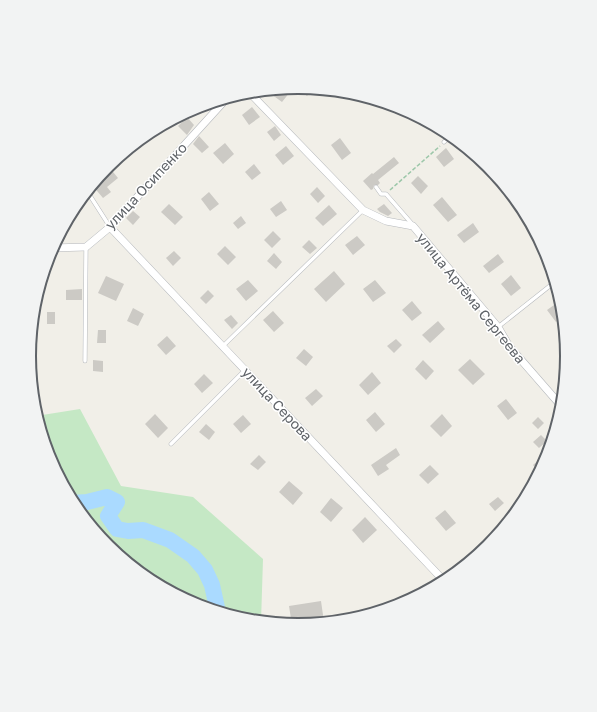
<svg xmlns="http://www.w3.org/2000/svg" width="597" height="712" viewBox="0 0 597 712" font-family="'Golos Text',sans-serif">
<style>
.green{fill:#c5e8c5}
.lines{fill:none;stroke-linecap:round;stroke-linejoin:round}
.river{stroke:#aadaff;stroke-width:16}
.building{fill:#cccac5}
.service-casing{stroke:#b5b8bc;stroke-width:4.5}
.minor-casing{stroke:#b5b8bc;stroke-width:8}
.path{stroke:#9cc7a9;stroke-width:1.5;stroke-dasharray:4 2;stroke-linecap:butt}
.service{stroke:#fff;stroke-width:3.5}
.minor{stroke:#fff;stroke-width:7}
.labels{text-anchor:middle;stroke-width:3;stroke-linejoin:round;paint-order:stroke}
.street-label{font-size:14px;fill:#5f6368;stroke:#fff}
.rim{fill:none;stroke:#5f6368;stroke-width:2}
</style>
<rect width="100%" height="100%" fill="#f1efe8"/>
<path class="green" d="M80,409L121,486L193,497L263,559L261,622L246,620L195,605L149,580L108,546L74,506L49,459L36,416Z"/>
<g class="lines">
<path class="river" d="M73,503L87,502L107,497L117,502L108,516L117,529L128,531L143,530L170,540L193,556L205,570L212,585L218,612"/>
</g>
<path class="building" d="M299,86L307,87L314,88L307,96L297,87Z
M294,87L282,102L271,94L275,89Z
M252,107L260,117L249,125L242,115Z
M187,117L194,125L187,135L178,126Z
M275,126L281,135L274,141L267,132Z
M199,136L209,147L202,153L193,144Z
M340,138L351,153L342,160L331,145Z
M225,143L234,154L223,164L213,153Z
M286,146L294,156L283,165L275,155Z
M446,148L454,159L444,167L436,157Z
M394,157L399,163L378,180L380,183L378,185H374L373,189L371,190L363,181L372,173L373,174Z
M254,164L261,173L252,180L245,172Z
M109,167L118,178L107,187L111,192L103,198L92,185L101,174Z
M418,176L428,186L421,194L411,183Z
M317,187L325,196L318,203L310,194Z
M209,192L219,204L210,211L201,199Z
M442,197L457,215L448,222L433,205Z
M281,201L287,210L276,217L270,209Z
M169,204L183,217L175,225L161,212Z
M384,204L392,213L388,216L380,212L377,209Z
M329,205L337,214L323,226L315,218Z
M133,211L140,217L133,225L126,218Z
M241,216L246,223L238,229L233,223Z
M473,223L479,232L464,243L457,235Z
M273,231L281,239L272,248L264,240Z
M357,236L365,245L353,255L345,245Z
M309,240L317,248L310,254L302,247Z
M225,246L236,257L228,265L217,254Z
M174,251L181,258L173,266L166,258Z
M274,253L282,262L276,269L267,261Z
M498,254L504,262L489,273L483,266Z
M334,271L345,284L326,302L314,289Z
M511,275L521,288L511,296L501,284Z
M106,276L124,284L116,301L98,293Z
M248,280L258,291L246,301L236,289Z
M375,280L386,293L373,302L363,289Z
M82,289V300H66V290Z
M208,290L214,296L206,304L200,298Z
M412,301L422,313L412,321L402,310Z
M554,305L563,316L556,322L547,310Z
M133,308L144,314L138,326L127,321Z
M273,311L284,323L274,332L263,320Z
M47,312H55V324H47Z
M231,315L238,323L232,329L224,320Z
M438,321L445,329L430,343L422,335Z
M98,330H106V343H97Z
M167,336L176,346L166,355L157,345Z
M396,339L402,345L394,353L387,346Z
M304,349L313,357L306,366L296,358Z
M470,359L485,374L473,385L458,370Z
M93,360L103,361V372L93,371Z
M423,360L434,371L426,380L415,369Z
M372,372L381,383L368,395L359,385Z
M204,374L213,383L202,393L194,384Z
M316,389L323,396L312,406L305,398Z
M506,399L517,413L508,420L497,406Z
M375,412L385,424L376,432L366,420Z
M155,414L168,428L158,438L145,424Z
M442,414L452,426L441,437L430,426Z
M243,415L251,424L241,433L233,424Z
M538,417L544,423L538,429L532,423Z
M206,424L215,432L209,440L199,432Z
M541,435L547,441L539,448L533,442Z
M396,448L400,455L386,465L389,469L378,476L371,465Z
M259,455L266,462L258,470L250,464Z
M541,458L546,463L538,471L533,465Z
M430,465L439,474L428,484L419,475Z
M289,481L303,493L293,505L279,492Z
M530,490L522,506L519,510L514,504Z
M498,497L504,503L495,511L489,504Z
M331,498L343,508L331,522L320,512Z
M445,510L456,523L446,531L435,518Z
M365,517L377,530L363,543L352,530Z
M321,601L324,622L298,626L292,625L289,606Z"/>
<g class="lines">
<g class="service-casing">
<path id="service" d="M444,142L452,135
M376,187L381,194H386L413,225
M87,191L110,227
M498,327L556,281
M223,346L363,210
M85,361L86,247
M171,444L245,370"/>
</g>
<g class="minor-casing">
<path id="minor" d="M248,91L363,210L386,221L413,226L498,327L509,346L563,408
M110,227L445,582
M52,248L86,247L110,227L228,97"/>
</g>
<path class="path" d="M390,190L440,146"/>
<use href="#service" class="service"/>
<use href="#minor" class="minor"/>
</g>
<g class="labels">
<g class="street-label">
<text transform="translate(146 186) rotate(-47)" y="5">улица Осипенко</text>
<text transform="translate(471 298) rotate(51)" y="5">улица Артёма Сергеева</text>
<text transform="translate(277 404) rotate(47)" y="5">улица Серова</text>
</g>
</g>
<path d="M0 0H597V712H0ZM36 356a262 262 0 1 1 524 0a262 262 0 1 1-524 0Z" fill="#f2f3f3" fill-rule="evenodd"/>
<path class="rim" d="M36 356a262 262 0 1 1 524 0a262 262 0 1 1-524 0Z"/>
</svg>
